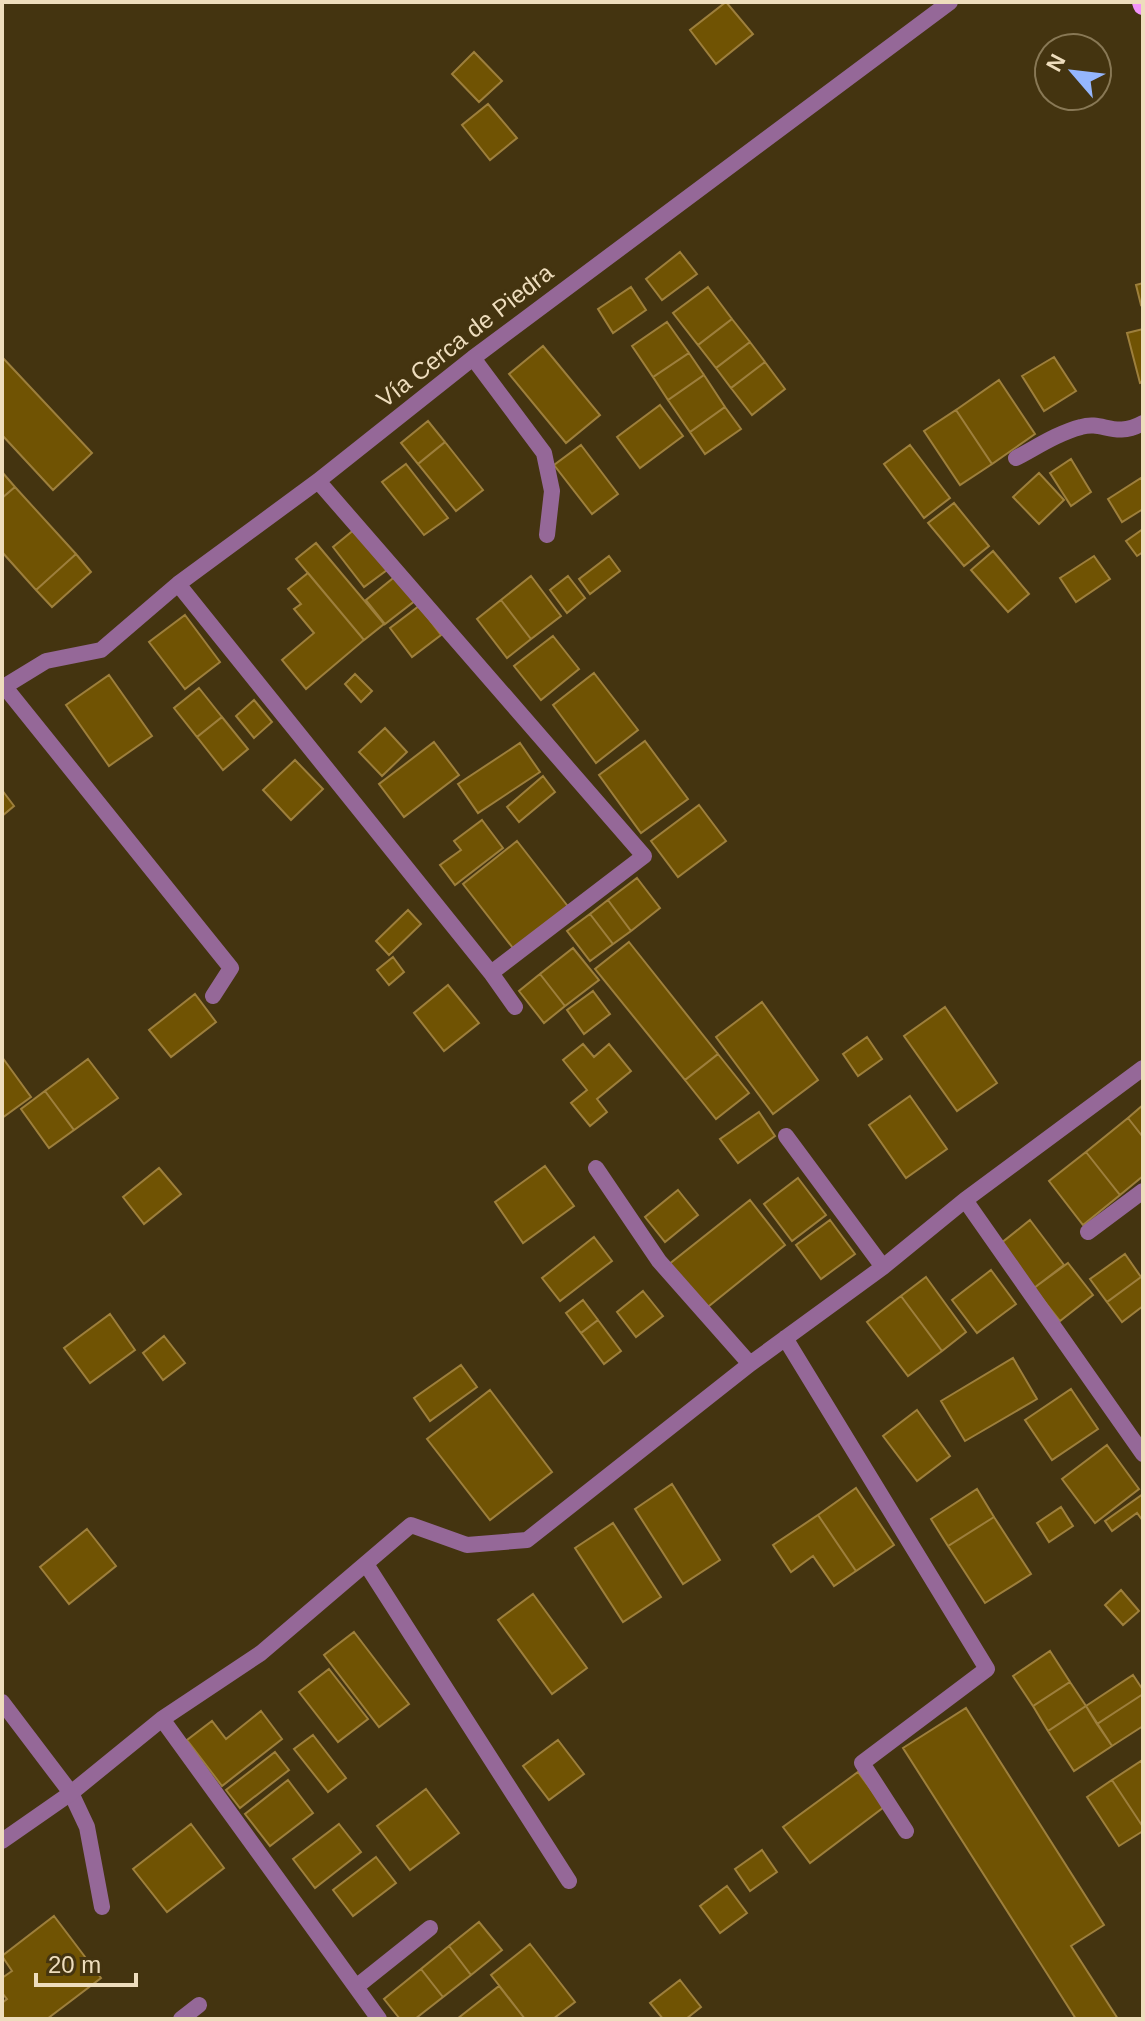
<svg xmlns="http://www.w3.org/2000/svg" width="1145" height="2021" viewBox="0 0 1145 2021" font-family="Arial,sans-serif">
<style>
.building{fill:#705303;stroke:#9d7f3c;stroke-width:2}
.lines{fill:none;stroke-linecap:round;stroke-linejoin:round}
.lane{stroke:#956898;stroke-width:16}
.street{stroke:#956898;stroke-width:16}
.primary{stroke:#f394fa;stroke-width:20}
.labels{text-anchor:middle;stroke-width:6;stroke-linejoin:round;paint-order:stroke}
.street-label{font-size:24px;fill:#eeddbd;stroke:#443410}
</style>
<rect width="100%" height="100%" fill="#443410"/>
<path class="building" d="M726,2L753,34L716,64L690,30Z
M474,52L502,81L479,102L452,74Z
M488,104L517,138L490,160L462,125Z
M680,252L697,274L662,300L646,279Z
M1143,283V304L1141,305L1136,285Z
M631,287L646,310L613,333L598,309Z
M708,287L732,319L698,345L673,313Z
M732,319L750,342L716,368L698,345Z
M667,322L689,353L653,377L632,346Z
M1143,329V382L1140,383L1127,333Z
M750,342L765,362L731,388L716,368Z
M543,346L600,415L566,443L509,374Z
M689,353L704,375L668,400L653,377Z
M2,357L92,453L53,490L2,435Z
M1054,357L1076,391L1044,411L1022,376Z
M765,362L785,389L752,415L731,388Z
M704,375L725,407L690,432L668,400Z
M999,380L1035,434L992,464L956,410Z
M660,405L683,436L640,468L617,437Z
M725,407L741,429L705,454L690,432Z
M956,410L992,464L960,485L924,431Z
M428,421L445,442L418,464L401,443Z
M445,442L483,490L456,511L418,464Z
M581,445L618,494L592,514L554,465Z
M910,445L950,498L924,518L884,464Z
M1071,459L1091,492L1071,506L1050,473Z
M406,464L448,518L424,535L382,482Z
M2,472L15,487L2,498Z
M1039,473L1064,500L1039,524L1013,497Z
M1141,478L1143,482V509L1122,522L1108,499Z
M15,487L76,554L36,590L2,552V498Z
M954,503L989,546L964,566L928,523Z
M355,529L387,570L364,587L333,547Z
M1143,529V552L1137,556L1126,541Z
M316,543L384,624L364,640L296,559Z
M993,551L1029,594L1008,612L971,570Z
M76,554L91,572L52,607L36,590Z
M609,556L620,571L590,594L579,579Z
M1094,556L1110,579L1076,602L1060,578Z
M308,573L364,640L306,689L282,660L314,633L294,609L301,604L288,589Z
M397,575L416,600L385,624L366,600Z
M531,576L561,616L531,639L501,600Z
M568,576L585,598L567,613L550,590Z
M501,600L531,639L507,658L477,619Z
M419,606L441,635L412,657L390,628Z
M185,615L220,662L185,689L149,642Z
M553,636L579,669L541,700L514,666Z
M594,673L638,730L596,763L553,705Z
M355,674L372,691L361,702L345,684Z
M109,675L152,736L109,766L66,705Z
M199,688L222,717L197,737L174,708Z
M254,700L272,722L254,738L236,716Z
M222,717L248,749L223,770L197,737Z
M385,728L407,752L382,776L359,752Z
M645,741L688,799L641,833L599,775Z
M434,742L459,775L404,817L379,784Z
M520,743L540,772L478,813L458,784Z
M295,760L323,789L291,820L263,790Z
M543,776L555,792L519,822L507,807Z
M2,790L14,806L2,816Z
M699,805L726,841L678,877L651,841Z
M482,820L503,848L455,885L440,865L461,850L454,841Z
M517,841L570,909L516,952L463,884Z
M637,878L660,908L631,931L608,900Z
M608,900L631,931L613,944L590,914Z
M408,910L421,924L389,955L376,941Z
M590,914L613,944L590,961L567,931Z
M629,942L718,1054L685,1080L595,969Z
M573,948L599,980L565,1006L540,974Z
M393,957L404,972L389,985L377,970Z
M540,974L565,1006L544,1023L519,991Z
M448,985L479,1023L444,1051L414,1013Z
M593,991L610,1014L584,1034L567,1010Z
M195,994L216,1022L171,1057L149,1030Z
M762,1002L818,1080L773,1114L716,1037Z
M945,1007L997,1083L957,1111L904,1036Z
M867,1037L882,1059L858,1076L843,1054Z
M583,1044L594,1057L609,1044L631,1071L597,1099L607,1112L590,1126L571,1103L587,1090L563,1060Z
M718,1054L749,1093L716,1119L685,1080Z
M2,1057L31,1097L2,1118Z
M88,1059L118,1098L74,1130L45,1091Z
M45,1091L74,1130L49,1148L21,1109Z
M910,1096L947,1149L906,1178L869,1125Z
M1143,1105V1137L1128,1118Z
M759,1112L775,1136L738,1163L720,1139Z
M1128,1118L1143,1137V1176L1120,1195L1086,1152Z
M1086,1152L1120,1195L1083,1225L1049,1181Z
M545,1166L574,1206L523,1243L495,1202Z
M159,1168L181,1194L144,1224L123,1197Z
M798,1178L826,1215L792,1241L764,1204Z
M678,1190L698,1215L665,1242L645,1217Z
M750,1200L785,1245L704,1310L668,1265Z
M830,1220L855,1254L821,1279L796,1245Z
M1030,1220L1064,1265L1034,1288L1000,1244Z
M594,1237L612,1261L560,1301L542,1278Z
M1125,1254L1141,1277L1107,1302L1090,1279Z
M1068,1263L1093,1295L1060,1321L1034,1288Z
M991,1270L1016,1304L977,1333L952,1300Z
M926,1277L966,1332L942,1351L901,1296Z
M1141,1277L1143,1279V1306L1122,1322L1107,1302Z
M643,1291L663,1316L636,1337L617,1312Z
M901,1296L942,1351L908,1376L867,1322Z
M583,1300L598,1320L581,1333L566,1313Z
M110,1314L135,1350L90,1383L64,1348Z
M598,1320L621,1351L604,1364L581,1333Z
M164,1336L185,1363L163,1380L143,1353Z
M1013,1358L1037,1399L965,1441L941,1401Z
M461,1365L477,1387L430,1421L414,1398Z
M1071,1389L1098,1429L1052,1460L1025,1420Z
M490,1390L552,1472L490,1520L427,1439Z
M917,1410L950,1456L917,1481L883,1436Z
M1107,1445L1139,1489L1095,1523L1062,1479Z
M672,1484L720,1560L683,1584L635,1509Z
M856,1488L894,1545L856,1571L818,1515Z
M977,1489L994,1517L948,1546L931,1519Z
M1143,1494V1521L1137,1513L1112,1531L1105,1521Z
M1061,1507L1073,1526L1049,1542L1037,1523Z
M818,1515L856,1571L834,1586L813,1556L791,1572L773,1545Z
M994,1517L1031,1574L985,1603L948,1546Z
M613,1523L661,1597L623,1622L575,1548Z
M87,1529L116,1566L69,1604L40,1567Z
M1121,1590L1139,1611L1123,1625L1105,1605Z
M533,1594L587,1668L552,1694L498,1620Z
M354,1632L409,1704L379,1727L324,1655Z
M1050,1651L1070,1682L1033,1706L1013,1676Z
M329,1669L368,1719L338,1742L299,1692Z
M1133,1675L1143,1690V1694L1097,1724L1086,1706Z
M1070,1682L1086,1706L1048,1731L1033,1706Z
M1143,1694V1726L1112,1746L1097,1724Z
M1086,1706L1112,1746L1074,1771L1048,1731Z
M966,1708L1104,1925L1071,1946L1118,2019H1076L903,1748Z
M261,1711L282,1739L222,1786L187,1740L212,1721L226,1739Z
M313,1735L346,1778L328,1792L294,1749Z
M558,1740L584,1774L549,1800L523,1766Z
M275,1752L289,1770L240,1808L226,1790Z
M1141,1761L1143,1764V1827L1112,1780Z
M858,1772L884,1807L810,1863L783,1827Z
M288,1780L313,1813L270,1846L245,1814Z
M1112,1780L1143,1827V1831L1119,1846L1087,1797Z
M426,1789L459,1833L410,1870L377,1826Z
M191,1824L224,1868L167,1912L133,1869Z
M339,1824L361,1852L315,1888L293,1859Z
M762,1850L777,1872L750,1891L735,1869Z
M376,1857L396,1883L353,1916L333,1890Z
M727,1886L747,1913L720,1933L700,1906Z
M54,1916L101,1978L47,2019H2V2003L7,1999L2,1993V1978L12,1971L2,1956Z
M479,1922L502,1950L471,1975L449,1946Z
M530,1944L575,2002L553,2019H525L491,1975Z
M449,1946L471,1975L443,1997L421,1969Z
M421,1969L443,1997L415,2019H400L384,1999Z
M680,1980L701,2007L686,2019H663L650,2003Z
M499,1986L525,2019H457Z"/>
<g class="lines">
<path class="lane" d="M4,686L231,968L213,996
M71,1793L87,1827L102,1907"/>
<path class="street" d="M473,358L544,453L552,491L547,535
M1016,458C1037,447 1058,433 1081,427C1103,420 1114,439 1143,423
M318,481L644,856L491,973
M178,584L491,973L515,1007
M2,688L46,661L101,650L178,584L318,481L473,358L950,2
M786,1136L883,1267
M596,1168L659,1261L750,1364
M965,1200L1143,1454
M1088,1232L1143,1191
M785,1338L987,1669L862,1763L906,1831
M366,1564L569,1881
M2,1702L71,1793
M162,1719L379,2019
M2,1841L71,1793L162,1719L261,1653L411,1525L467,1545L527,1540L750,1364L883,1267L965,1200L1143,1068
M356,1987L430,1928
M181,2019L199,2005"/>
<path class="primary" d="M1142,2L1143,5"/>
</g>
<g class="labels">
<g class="street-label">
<text transform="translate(465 336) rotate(-38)" y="8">Vía Cerca de Piedra</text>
</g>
</g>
<rect width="1145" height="2021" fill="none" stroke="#eeddbd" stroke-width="8"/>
<g transform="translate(1073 72) rotate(298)"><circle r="38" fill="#443410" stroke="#887855" stroke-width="2"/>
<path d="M0-6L14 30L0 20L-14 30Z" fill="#95b6fd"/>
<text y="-12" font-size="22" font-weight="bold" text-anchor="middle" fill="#eeddbd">N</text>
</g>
<path d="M36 1973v12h100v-12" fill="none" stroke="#eeddbd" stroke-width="4"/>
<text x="48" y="1973" font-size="24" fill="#eeddbd" stroke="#443410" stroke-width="6" paint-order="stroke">20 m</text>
</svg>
